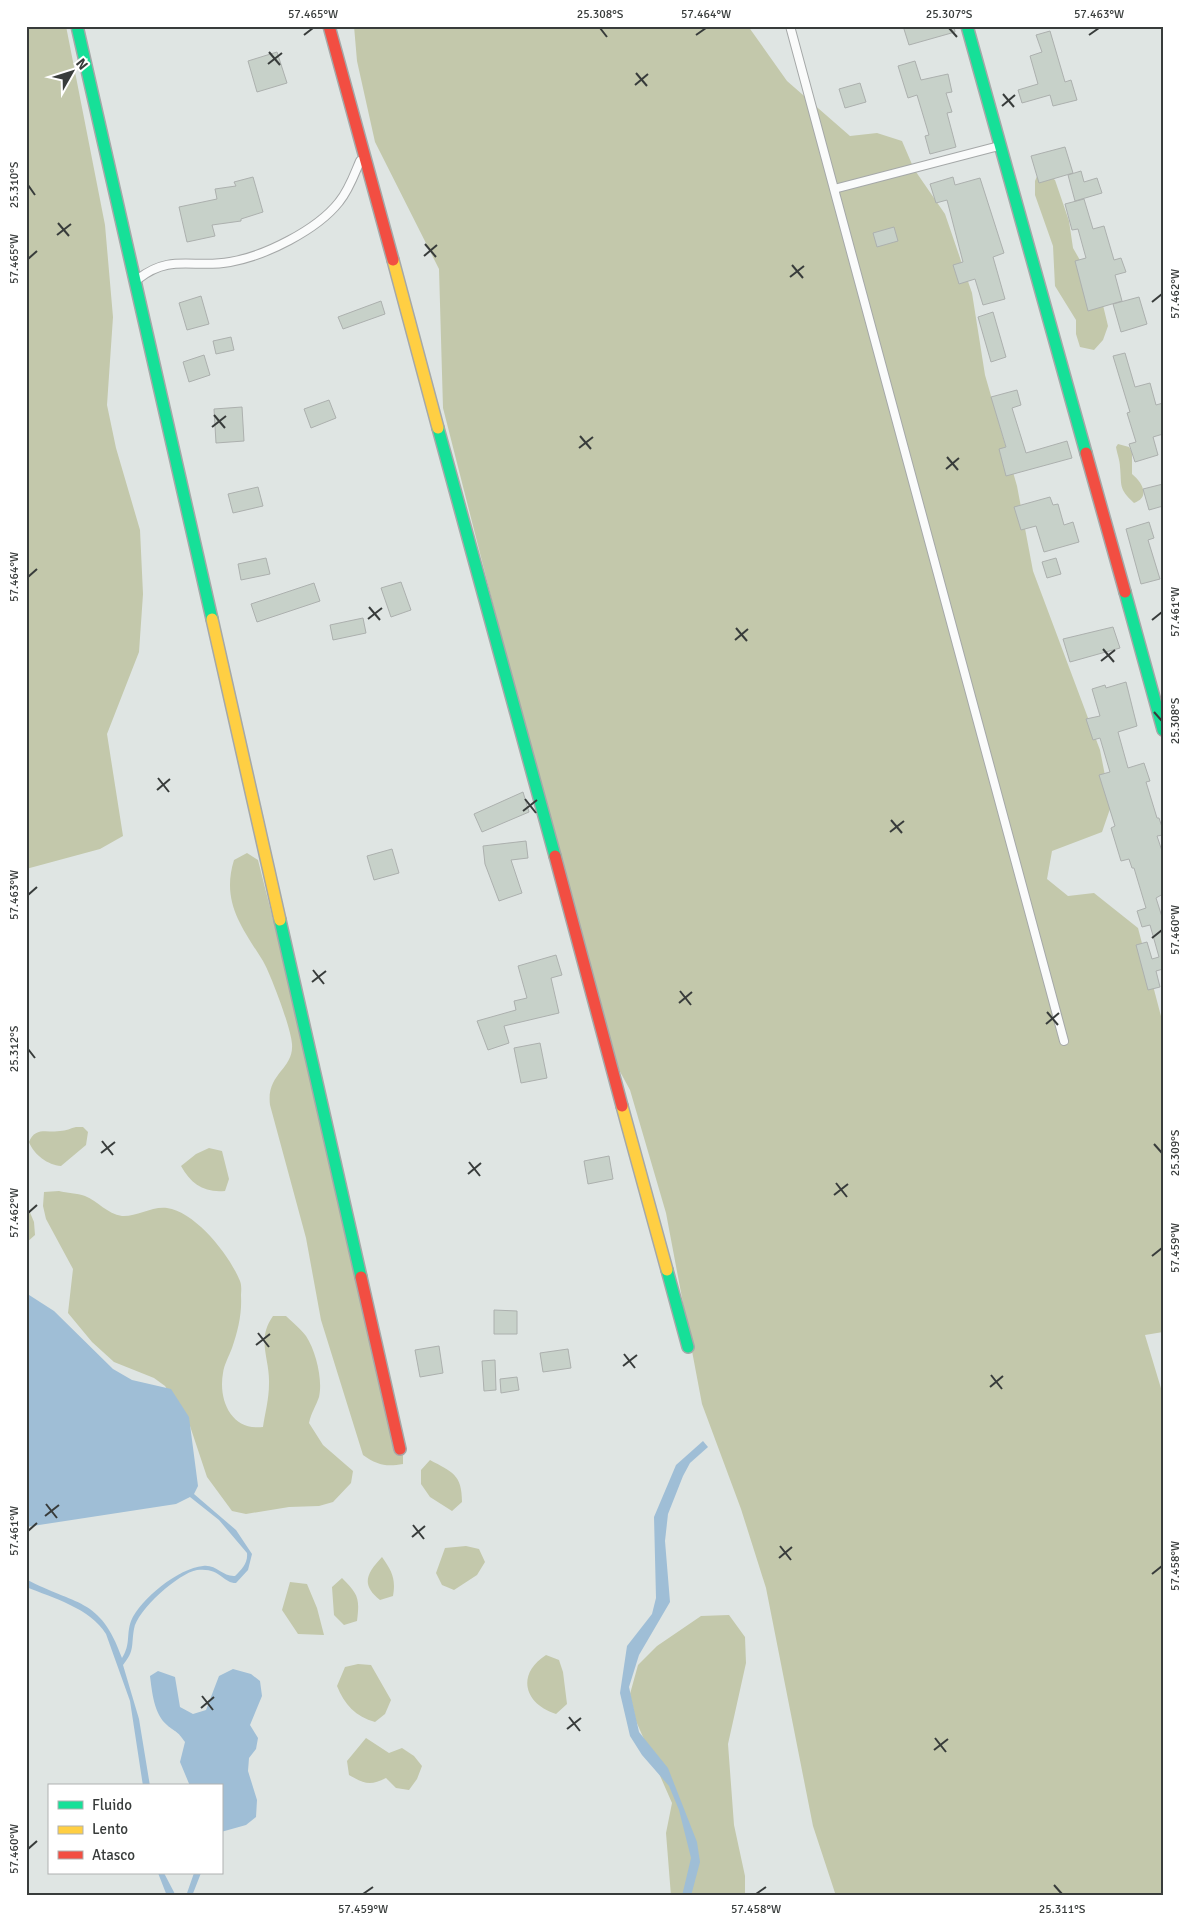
<svg xmlns="http://www.w3.org/2000/svg" width="1189" height="1922" viewBox="0 0 1189 1922" font-family="Signika,sans-serif">
<style>
.forest{fill:#c3c8ab}
.water{fill:#9fbed6}
.building{fill:#c7d1c9;stroke:#acb0ae}
.lines{fill:none;stroke-linecap:round;stroke-linejoin:round}
.lane-casing{stroke:#a5a8a8;stroke-width:10}
.fast-casing{stroke:#a5a8a8;stroke-width:14}
.slow-casing{stroke:#a5a8a8;stroke-width:14}
.jam-casing{stroke:#a5a8a8;stroke-width:14}
.lane{stroke:#fafbfb;stroke-width:8}
.fast{stroke:#16e098;stroke-width:11}
.slow{stroke:#ffcf43;stroke-width:11}
.jam{stroke:#f24e42;stroke-width:11}
.ticks{fill:none;stroke:#383c3b;stroke-width:2}
.neatline{fill:none;stroke:#383c3b;stroke-width:2}
.ticks-label{font-size:12px;text-anchor:middle;fill:#383c3b}
</style>
<rect width="100%" height="100%" fill="#dfe5e3"/>
<path class="forest" d="M26,26H66L105,225L113,317L107,405L116,448L140,530L143,594L139,652L107,734L123,836L100,849L26,869Z
M354,26H748L787,81L850,136L877,133L902,141L914,169L945,214L972,293L985,375L1017,486L1033,571L1100,750L1111,806L1102,832L1052,851L1047,879L1068,896L1094,893L1138,928L1163,1024V1332L1145,1335L1163,1395V1896H836L813,1826L766,1588L741,1509L702,1404L666,1213L630,1090L605,1044L443,408L439,269L375,142L357,61Z
M1040,169L1055,180L1069,221L1073,248L1101,297L1108,326L1103,340L1094,350L1080,347L1076,334V320L1055,286L1053,246L1035,195V181Z
M1118,444L1129,447L1132,452V474C1142,482 1151,497 1134,503C1118,488 1122,486 1120,467C1120,460 1117,454 1116,447Z
M247,853L258,860L403,1435V1464C386,1467 377,1465 363,1455L321,1320L306,1238L270,1105C266,1073 294,1070 292,1044C291,1028 271,975 263,961C242,927 221,902 234,860Z
M76,1127H83L88,1132L86,1145L61,1166C48,1165 34,1155 29,1142C35,1126 48,1133 60,1131C66,1131 71,1128 76,1127Z
M209,1148L222,1151L229,1179L225,1191C204,1193 191,1184 181,1166L196,1154Z
M59,1191C67,1193 77,1193 85,1196C98,1201 107,1214 122,1216C136,1217 152,1206 167,1208C196,1212 230,1256 240,1281C242,1286 241,1292 241,1296C242,1314 238,1331 232,1348C229,1356 224,1365 223,1373C218,1401 232,1431 263,1427C265,1413 269,1399 269,1384C270,1358 256,1340 273,1316H286C293,1323 301,1329 306,1336C316,1351 323,1380 319,1397C316,1406 311,1413 309,1423L323,1445L353,1471L351,1483L333,1502L319,1506L289,1507L246,1514L232,1511L207,1477L189,1423L165,1386L154,1378L114,1362L92,1342L68,1313L73,1269L46,1219L43,1206L44,1192Z
M26,1203L34,1222L35,1235L26,1243Z
M430,1460C452,1472 462,1474 462,1502L452,1511L430,1497L421,1484V1470Z
M466,1546L479,1549L485,1562L477,1575L454,1590L442,1585L436,1573L445,1548Z
M382,1557C392,1571 396,1579 393,1596L380,1600C361,1585 366,1574 382,1557Z
M342,1578C358,1594 360,1598 357,1621L344,1625L334,1615L332,1587Z
M290,1582L307,1584L317,1608L324,1635L298,1634L282,1610Z
M729,1615L745,1637L746,1663L728,1744L734,1825L745,1876V1896H671L666,1833L672,1803L636,1721L630,1694L638,1665L657,1646L701,1616Z
M546,1655L559,1660L563,1672L567,1704L556,1714C524,1704 516,1674 546,1655Z
M358,1664L371,1665L391,1700L385,1714L375,1722C356,1717 344,1704 337,1686L345,1667Z
M366,1738L389,1753L402,1748L414,1756L422,1766L417,1779L409,1790L396,1788L386,1778C370,1786 365,1784 349,1775L347,1761Z"/>
<path class="water" d="M26,1293L54,1311L113,1369L132,1380L171,1389L189,1417L198,1486L194,1494L236,1530L252,1554L248,1570L236,1583C223,1583 220,1567 197,1570C179,1573 137,1610 134,1629C131,1646 135,1650 123,1665L139,1719L150,1786H143L130,1701L106,1634C90,1608 53,1598 26,1587V1579C75,1606 100,1596 122,1658C131,1644 126,1635 131,1621C140,1599 179,1568 203,1566C216,1564 223,1577 235,1576C242,1569 248,1563 247,1553L219,1520L190,1497L176,1504L26,1527Z
M703,1441L708,1447L690,1463L683,1476L668,1514L665,1541L670,1602L639,1655L629,1687L639,1732L668,1768L697,1842L700,1862L691,1896H682L691,1858L679,1810L669,1786L642,1755L630,1736L620,1693L627,1646L652,1614L656,1598L654,1517L676,1465Z
M233,1669L251,1674L260,1681L262,1696L250,1725L258,1738L256,1749L249,1758L248,1771L257,1800L256,1817L246,1825L221,1832V1786H190L180,1762L185,1742C177,1730 176,1733 167,1725C154,1714 152,1692 150,1676L158,1671L175,1677L180,1707L193,1714L206,1710L219,1676Z
M158,1873H164L176,1896H167Z
M194,1873H201L192,1896H186Z"/>
<path class="building" d="M903,26H954L955,32L909,45Z
M1050,31L1065,82L1071,80L1077,100L1053,106L1050,95L1022,103L1018,90L1038,84L1030,56L1042,52L1036,35Z
M277,52L287,83L257,92L248,61Z
M915,61L921,80L948,74L952,92L946,93L952,112L947,113L956,147L930,154L925,136L929,135L917,95L908,98L898,66Z
M860,83L866,102L845,108L839,89Z
M1065,147L1073,173L1039,183L1031,156Z
M1081,171L1084,182L1097,178L1102,193L1075,201L1068,175Z
M253,177L263,212L241,219V221L212,225L215,236L187,242L179,207L217,199L215,189L236,186L234,182Z
M953,177L955,185L980,178L1004,253L993,257L1005,299L983,305L975,279L959,284L953,265L963,262L947,200L936,203L930,184Z
M1084,199L1093,229L1104,226L1114,260L1121,258L1126,272L1115,275L1122,301L1088,311L1075,261L1086,258L1078,229L1072,230L1065,204Z
M894,227L898,241L877,247L873,233Z
M201,296L209,324L187,330L179,303Z
M1139,297L1147,324L1121,332L1113,304Z
M381,301L385,314L343,329L338,317Z
M993,312L1006,357L991,362L978,317Z
M231,337L234,350L216,354L213,341Z
M1125,353L1135,387L1150,383L1156,405L1163,403V434L1153,437L1158,455L1135,462L1129,444L1136,442L1127,413L1130,412L1113,356Z
M204,355L210,375L189,382L183,362Z
M1017,390L1021,405L1012,408L1026,453L1067,441L1072,458L1006,476L999,449L1006,447L991,397Z
M329,400L336,418L311,428L304,409Z
M242,407L244,441L216,443L214,409Z
M1163,484V506L1149,510L1143,489Z
M258,487L263,506L233,513L228,494Z
M1050,497L1053,505L1058,504L1064,525L1073,522L1079,542L1044,552L1036,526L1021,530L1014,507Z
M1149,522L1154,538L1148,540L1160,579L1141,584L1126,529Z
M266,558L270,574L241,580L238,564Z
M1056,558L1061,574L1047,578L1042,562Z
M401,582L411,610L391,617L381,588Z
M314,583L320,601L257,622L251,604Z
M363,618L366,633L333,640L330,625Z
M1113,627L1120,648L1070,662L1063,639Z
M1126,682L1137,726L1118,732L1128,768L1144,763L1150,781L1146,782L1157,818H1159L1163,830V835L1157,836L1163,854V894L1156,898L1163,920V969L1156,971L1160,987L1148,990L1136,945L1147,942L1152,959L1159,957L1150,925L1142,927L1137,911L1146,908L1134,868H1132L1129,859L1121,861L1111,828L1115,826L1099,775L1110,772L1100,738L1093,740L1086,719L1100,716L1092,689L1105,685L1106,688Z
M523,792L529,812L482,832L474,814Z
M526,841L528,858L511,860L522,893L499,901L485,864L483,846Z
M392,849L399,873L374,880L367,856Z
M556,955L562,975L551,978L559,1013L504,1026L509,1043L488,1050L477,1021L516,1010L514,1001L527,998L518,966Z
M540,1043L547,1078L521,1083L514,1048Z
M609,1156L613,1179L588,1184L584,1161Z
M494,1310L517,1311V1334H494Z
M439,1346L443,1373L420,1377L415,1350Z
M568,1349L571,1368L543,1372L540,1353Z
M495,1360L496,1390L484,1391L482,1361Z
M517,1377L519,1390L501,1393L500,1379Z"/>
<g class="lines">
<g class="lane-casing">
<path id="lane" d="M790,26L1064,1041
M834,189L999,146
M138,279C171,253 194,269 230,262C265,256 317,230 339,202C349,190 354,175 360,161"/>
</g>
<g class="fast-casing">
<path id="fast" d="M77,26L212,619
M967,26L1086,453
M438,428L555,856
M1125,592L1163,730
M280,920L361,1277
M667,1270L688,1347"/>
</g>
<g class="slow-casing">
<path id="slow" d="M393,260L438,428
M212,619L280,920
M622,1106L667,1270"/>
</g>
<g class="jam-casing">
<path id="jam" d="M329,26L393,260
M1086,453L1125,592
M555,856L622,1106
M361,1277L400,1449"/>
</g>
<use href="#lane" class="lane"/>
<use href="#fast" class="fast"/>
<use href="#slow" class="slow"/>
<use href="#jam" class="jam"/>
</g>
<path class="ticks" d="M600,28L607,37M949,28L957,37M304,35L313,28M696,35L706,28M1089,35L1099,28M269,52L280,65M268,64L282,53M636,73L647,86M635,85L648,74M1003,94L1014,107M1002,106L1015,95M28,185L35,195M58,223L69,236M57,235L71,224M425,244L436,257M424,256L437,245M28,259L37,251M792,265L803,278M790,277L804,266M1152,302L1162,294M214,415L225,428M212,427L226,416M580,436L591,449M579,448L593,437M947,457L958,470M946,469L959,458M28,577L37,569M369,607L380,620M368,619L382,608M1152,620L1162,612M736,628L747,641M735,640L748,629M1103,649L1114,662M1101,661L1115,650M1154,712L1162,721M158,778L169,792M157,790L170,779M525,799L536,813M523,811L537,800M891,820L902,833M890,832L904,821M28,895L37,887M1152,938L1162,930M313,970L324,984M312,982L326,971M680,991L691,1005M679,1003L692,992M1047,1012L1058,1025M1046,1024L1059,1013M28,1049L35,1058M102,1141L113,1155M1154,1144L1162,1153M101,1153L115,1142M469,1162L480,1176M468,1174L481,1163M836,1183L847,1197M834,1195L848,1184M28,1213L37,1205M1152,1256L1162,1248M258,1333L269,1347M256,1345L270,1334M624,1354L635,1368M623,1366L637,1355M991,1375L1002,1389M990,1387L1003,1376M46,1504L57,1518M45,1516L59,1505M413,1525L424,1539M28,1531L37,1523M412,1537L425,1526M780,1546L791,1560M779,1558L792,1547M1152,1574L1162,1566M202,1696L213,1710M201,1708L214,1697M569,1717L580,1731M567,1729L581,1718M935,1738L946,1752M934,1750L948,1739M28,1849L37,1841M1054,1885L1062,1894M363,1894L373,1887M756,1894L766,1887"/>
<rect width="1189" height="1922" fill="none" stroke="#ffffff" stroke-width="55"/>
<rect x="48" y="1784" width="175" height="90" fill="#ffffff" stroke="#afb1b1"/>
<rect x="58" y="1801" width="25" height="8" fill="#16e098" stroke="#afb1b1"/>
<text x="92" y="1810" font-size="15" fill="#383c3b">Fluido</text>
<rect x="58" y="1826" width="25" height="8" fill="#ffcf43" stroke="#afb1b1"/>
<text x="92" y="1834" font-size="15" fill="#383c3b">Lento</text>
<rect x="58" y="1851" width="25" height="8" fill="#f24e42" stroke="#afb1b1"/>
<text x="92" y="1860" font-size="15" fill="#383c3b">Atasco</text>
<g transform="translate(72 72) rotate(51)" stroke="#ffffff" stroke-width="4" paint-order="stroke">
<path d="M0-4L9 19L0 12L-9 19Z" fill="#383c3b"/>
<text y="-8" font-size="14" font-weight="bold" text-anchor="middle" fill="#383c3b">N</text>
</g>
<rect x="28" y="28" width="1134" height="1866" class="neatline"/>
<g class="ticks-label">
<text x="313" y="18">57.465°W</text>
<text x="600" y="18">25.308°S</text>
<text x="706" y="18">57.464°W</text>
<text x="949" y="18">25.307°S</text>
<text x="1099" y="18">57.463°W</text>
<text transform="translate(14 185) rotate(-90)" y="4">25.310°S</text>
<text transform="translate(14 259) rotate(-90)" y="4">57.465°W</text>
<text transform="translate(1175 294) rotate(-90)" y="4">57.462°W</text>
<text transform="translate(14 577) rotate(-90)" y="4">57.464°W</text>
<text transform="translate(1175 612) rotate(-90)" y="4">57.461°W</text>
<text transform="translate(1175 721) rotate(-90)" y="4">25.308°S</text>
<text transform="translate(14 895) rotate(-90)" y="4">57.463°W</text>
<text transform="translate(1175 930) rotate(-90)" y="4">57.460°W</text>
<text transform="translate(14 1049) rotate(-90)" y="4">25.312°S</text>
<text transform="translate(1175 1153) rotate(-90)" y="4">25.309°S</text>
<text transform="translate(14 1213) rotate(-90)" y="4">57.462°W</text>
<text transform="translate(1175 1248) rotate(-90)" y="4">57.459°W</text>
<text transform="translate(14 1531) rotate(-90)" y="4">57.461°W</text>
<text transform="translate(1175 1566) rotate(-90)" y="4">57.458°W</text>
<text transform="translate(14 1849) rotate(-90)" y="4">57.460°W</text>
<text x="363" y="1913">57.459°W</text>
<text x="756" y="1913">57.458°W</text>
<text x="1062" y="1913">25.311°S</text>
</g>
</svg>
